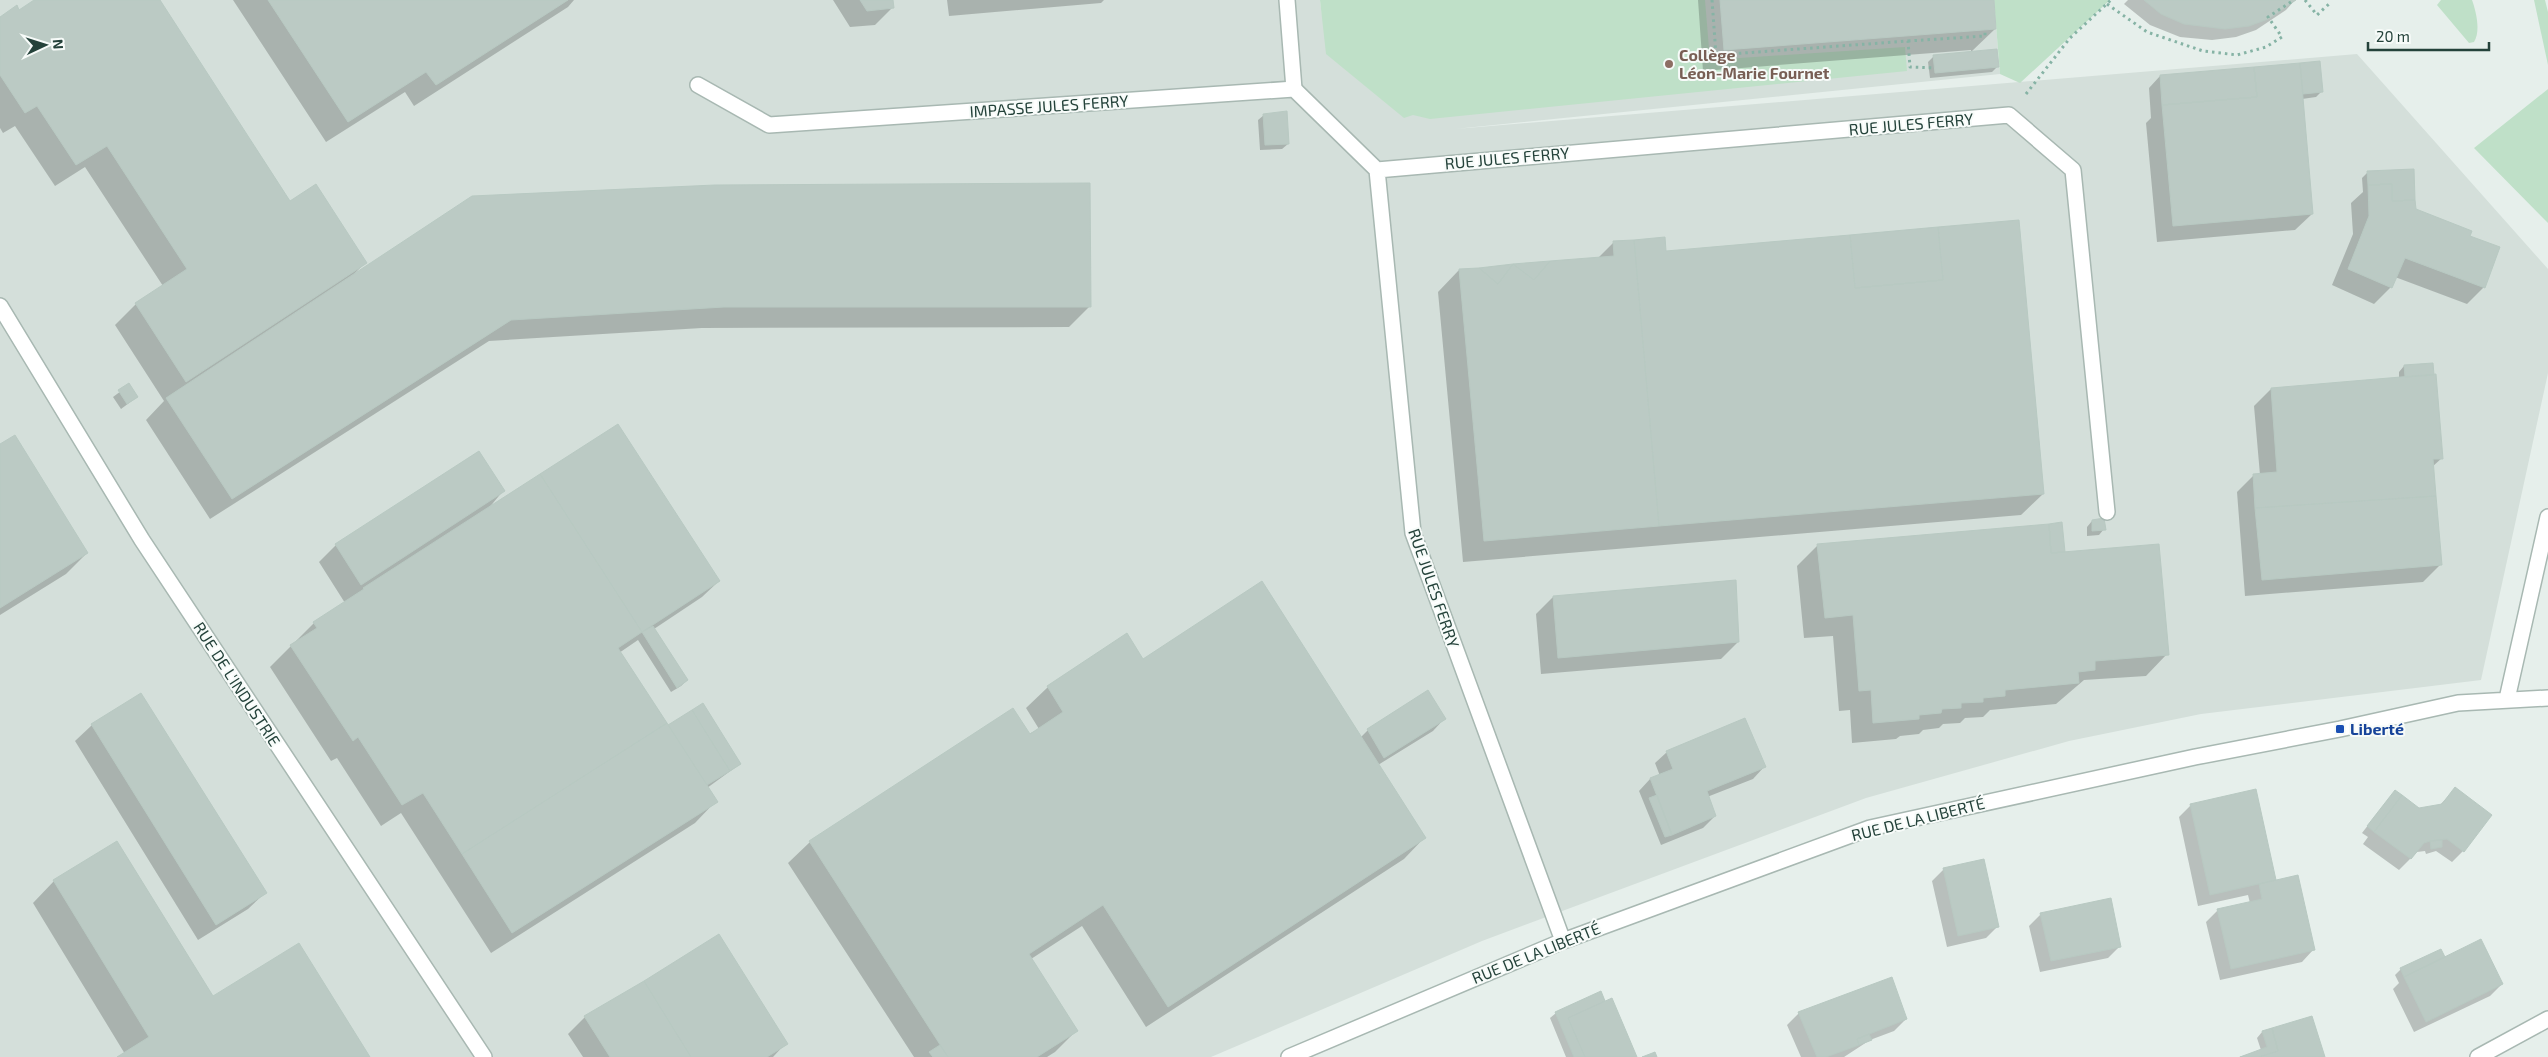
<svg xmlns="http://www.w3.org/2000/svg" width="2548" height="1057" viewBox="0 0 2548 1057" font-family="'Exo 2',sans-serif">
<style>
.built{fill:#d4dfda}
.green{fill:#bfe0c8}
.shadow{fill:#0003}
.building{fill:#bbcac4;stroke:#b8c9c2}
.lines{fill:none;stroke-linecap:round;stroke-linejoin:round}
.lane-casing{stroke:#a8b8b2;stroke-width:18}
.street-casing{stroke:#a8b8b2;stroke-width:18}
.path{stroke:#86b3a5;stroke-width:3;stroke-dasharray:2.5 4;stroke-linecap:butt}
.lane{stroke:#fff;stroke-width:15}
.street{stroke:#fff;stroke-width:15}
.education-dot{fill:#8d6e63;stroke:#f7fbf9;stroke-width:2}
.transit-dot{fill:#1a4fb4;stroke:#f7fbf9;stroke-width:2}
.labels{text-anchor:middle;stroke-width:4;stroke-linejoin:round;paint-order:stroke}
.education-label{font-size:16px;font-weight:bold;fill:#785e54;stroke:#f7fbf9;text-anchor:start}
.street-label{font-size:16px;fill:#24423a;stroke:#f7fbf9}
.transit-label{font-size:16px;font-weight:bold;fill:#164399;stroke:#f7fbf9;text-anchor:start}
</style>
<rect width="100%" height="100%" fill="#e6efeb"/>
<path class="built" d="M0,0H1320L1322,16L1321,0H1994L2000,74L1455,129L2357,54L2548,269V373L2481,680L2201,714L2069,741L1866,798L1482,941L1211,1057H0Z"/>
<path class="green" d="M1320,0H1705L1710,60L1905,47L1907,71L1430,119L1413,115L1404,118L1326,54Z
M1994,0H2110L2020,83L2000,74Z
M2441,0H2472C2476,11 2481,31 2474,42L2469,43L2437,5Z
M2534,0H2545L2548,12V65Z
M2548,89V223L2474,148Z"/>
<path class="shadow" d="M37,0H159L289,203L365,263L355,273L1090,306L1069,327L702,328L489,341L210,519L146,420L164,401L115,325L136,304L163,286L85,167L55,186L15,126L3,133L0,128V18L19,11Z
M233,0H574L568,7L414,106L405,92L326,142Z
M833,0H892V8L875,25L850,27Z
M947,0H1104L1101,3L949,16Z
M1698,0H1992L1995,29L1971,52V50L1703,71Z
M2128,0H2295L2286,10L2256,30L2236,37L2212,40L2180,37L2150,25L2124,4Z
M1934,56L1997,67L1992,72L1930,78L1928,62Z
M2319,63L2321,92L2316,97L2302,99L2312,214L2295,230L2157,242L2146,123L2151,118L2149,88L2160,76Z
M1264,115L1288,144L1282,149L1260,150L1258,120Z
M2367,173L2415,210L2469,236L2484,287L2467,304L2395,277L2391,287L2374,304L2332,285L2353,234L2351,203L2363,192L2362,178Z
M1613,243L1665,253L2043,494L2021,515L1463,562L1438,292L1459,270L1597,259Z
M2404,366L2442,458L2432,467L2440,565L2423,582L2245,596L2237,492L2254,475H2260L2254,406L2271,389L2399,379V372Z
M129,385L137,397L121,409L113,397Z
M0,445L87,553L66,574L0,615Z
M478,452L503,491L488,509L719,581L702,597L654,629L687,680L681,686L671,692L638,640L619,653L668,727L740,764L707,788L716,801L695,823L491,953L401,813L381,826L337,758L331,761L270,667L314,623L345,603L319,562L336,545Z
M2092,521L2104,529L2099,535L2087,536V527Z
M1818,545L2064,551L2167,654L2146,676L2084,680L2056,704L1990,710L1983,717L1965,718L1960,723L1943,724L1939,728L1923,730L1919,734L1900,736L1896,739L1852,743L1850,710L1839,711L1833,636L1804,638L1797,566Z
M1553,597L1738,642L1721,659L1541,674L1536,614Z
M1143,661L1361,737L1368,730L1444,719L1433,731L1378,765L1425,837L1404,859L1146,1027L1082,926L1031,959L1076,1031L1055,1052L1047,1057H914L788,863L810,842L1039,729L1026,708L1048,687Z
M92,725L265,893L248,909L198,940L75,741Z
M1667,752L1764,767L1753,779L1707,797L1715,816L1703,828L1661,845L1639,791L1650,779L1660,776L1655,763Z
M2455,789L2463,851L2452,862L2436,851L2426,854L2425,851L2417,852L2399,870L2363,844L2368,837L2362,833L2390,797L2418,810L2439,806Z
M2255,791L2275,882L2313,950L2302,962L2220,980L2206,922L2218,910L2250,903L2248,895L2198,906L2179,817L2190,806Z
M1944,869L1998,926L1986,938L1947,947L1932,881Z
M54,881L213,998L368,1057H120L125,1054L33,903Z
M2041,914L2119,947L2108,958L2040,972L2029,926Z
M2401,969L2502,984L2490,996L2414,1032L2393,989L2399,983L2395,975Z
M1604,1001L1600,1005L1635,1057H1566L1550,1018L1556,1013Z
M1799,1013L1906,1019L1894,1031L1870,1040L1844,1057H1801L1787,1025Z
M585,1017L786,1043L773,1057H583L568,1034Z
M2311,1017L2324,1057H2239L2261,1050L2257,1038L2262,1032Z"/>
<path class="building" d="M34,0H160L290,201L316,184L367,263L186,382L135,303L187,269L107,146L76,165L37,106L25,113L0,75V17L17,5L19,10Z
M268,0H568L436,85L426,72L348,122Z
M860,0H893L894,8L867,11Z
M1720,0H1994L1996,29L1724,50Z
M2144,0H2296L2268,19L2249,26L2225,29L2184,24L2161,14Z
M1997,49L1999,67L1935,73L1933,55Z
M2320,61L2323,92L2303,94L2300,63Z
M2300,63L2313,214L2173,226L2162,105L2257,97L2254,67Z
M2254,67L2257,97L2162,105L2160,75Z
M1287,111L1289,144L1265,145L1263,114Z
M2414,169L2415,200L2392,201V184L2368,185L2367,171Z
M1090,183L1091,307H724L511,320L232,499L166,398L472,196L715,185Z
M2392,184V201L2415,200L2416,209L2472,231L2470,236L2500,247L2485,288L2405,258L2392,288L2348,269L2369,216L2368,185Z
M2019,220L2044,494L1659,526L1634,240L1665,237L1666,251L1850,235L1855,288L1943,280L1938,227Z
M1938,227L1943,280L1855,288L1850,235Z
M1634,240L1659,526L1484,541L1459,269L1479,268L1498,284L1513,264L1534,280L1550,261L1614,256L1613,241Z
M1550,261L1534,280L1513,264Z
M1513,264L1498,284L1479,268Z
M2433,363L2434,375L2405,377L2404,365Z
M2436,374L2443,459H2433L2436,496L2255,508L2253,474L2277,472L2271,388Z
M129,383L138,397L127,404L118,390Z
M618,424L720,581L642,632L540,474Z
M15,435L88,553L0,608V444Z
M479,451L505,491L361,585L335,544Z
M540,474L642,632L618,648L667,723L462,854L423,793L402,805L358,737L353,741L290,645L317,628L313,622L364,589L363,588Z
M2436,496L2442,565L2262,580L2255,508Z
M2104,518L2106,530L2092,531V520Z
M2062,522L2065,552L2051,553L2049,524Z
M2049,524L2051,553L2159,544L2169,655L2095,661V670L2078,672L2079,683L2005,690V696L1983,698V702L1961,703V708L1942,709L1941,713L1919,715V719L1873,723L1871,690L1859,691L1853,615L1825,618L1817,544Z
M1736,580L1739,642L1558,658L1553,596Z
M1262,581L1426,838L1168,1007L1103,905L1029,954L1078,1031L1037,1057H948L809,841L1013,708L1030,734L1063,712L1047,686L1127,633L1143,659Z
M653,626L688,680L677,688L642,632Z
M1428,690L1446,719L1384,758L1367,729Z
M141,693L267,893L216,925L91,724Z
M703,703L741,764L730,771L692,710Z
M692,710L730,771L707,785L668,725Z
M1745,718L1766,767L1707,791L1716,816L1672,835L1650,778L1673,769L1666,751Z
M667,723L718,802L512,933L462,854Z
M2455,787L2492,815L2464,852L2447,839L2430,841L2424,843L2411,859L2374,832L2402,795L2419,808L2442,804Z
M2256,789L2276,880L2210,895L2190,804Z
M2395,790L2402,795L2374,832L2367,826Z
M1657,795L1672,835L1665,837L1649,798Z
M2442,840V847L2431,849L2430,841Z
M117,841L213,996L299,943L370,1057H117L149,1037L53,880Z
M1984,859L1999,927L1958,936L1943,868Z
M2298,875L2315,950L2231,969L2217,909L2262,899L2259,884Z
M2111,898L2121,947L2051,961L2040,913Z
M719,934L788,1044L767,1057H691L644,981Z
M2481,939L2503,984L2426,1022L2404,977Z
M2441,949L2445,957L2404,977L2400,968Z
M1892,977L1907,1019L1857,1039L1859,1045L1826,1057H1817L1798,1012Z
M644,981L691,1057H610L584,1016Z
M1601,991L1605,1001L1568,1018L1585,1057H1574L1555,1012Z
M1612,998L1637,1057H1585L1568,1018Z
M2312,1016L2325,1057H2259L2278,1051L2272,1028Z
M2272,1028L2278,1051L2259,1057H2240L2267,1047L2262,1031Z
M1869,1034L1872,1040L1859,1045L1857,1039Z
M940,1045L948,1057H933L929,1052Z
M1655,1052L1657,1057H1642Z"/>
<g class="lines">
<g class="lane-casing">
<path id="lane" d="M1287,0L1294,89"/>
</g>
<g class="street-casing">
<path id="street" d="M698,85L769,125L1294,89L1377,170
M1377,170L2009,115L2073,170L2107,512
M1377,170L1413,533L1563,941
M0,306L142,540L484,1057
M2507,699L2548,517
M1289,1057L1563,941L1870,828L2195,757L2340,729L2458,703L2548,698
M2478,1057L2548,1019"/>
</g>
<path class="path" d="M1712,0L1716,55L1908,41L1910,67L1935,68
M2305,0L2317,15L2330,3
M2107,4L2147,32L2203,51L2237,55L2266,47L2282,37L2268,17L2294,0
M1908,41L1985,36V30
M2026,94L2070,38L2111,0"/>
<use href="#lane" class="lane"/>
<use href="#street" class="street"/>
</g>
<circle class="education-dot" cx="1669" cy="64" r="5"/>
<rect class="transit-dot" x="2335" y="724" width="10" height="10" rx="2.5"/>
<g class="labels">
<g class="education-label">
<text x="1679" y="61">Collège<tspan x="1679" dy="18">Léon-Marie Fournet</tspan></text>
</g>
<g class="street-label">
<text transform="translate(1049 106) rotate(-4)" y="6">IMPASSE JULES FERRY</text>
<text transform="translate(1911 124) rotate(-5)" y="6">RUE JULES FERRY</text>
<text transform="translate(1507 158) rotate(-5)" y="6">RUE JULES FERRY</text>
<text transform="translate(1434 588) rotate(71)" y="6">RUE JULES FERRY</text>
<text transform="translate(237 684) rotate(57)" y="6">RUE DE L'INDUSTRIE</text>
<text transform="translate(1918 819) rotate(-14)" y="6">RUE DE LA LIBERTÉ</text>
<text transform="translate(1536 953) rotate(-22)" y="6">RUE DE LA LIBERTÉ</text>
</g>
<g class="transit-label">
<text x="2350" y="735">Liberté</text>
</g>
</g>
<g transform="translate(45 45) rotate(86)" stroke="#f7fbf9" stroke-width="4" paint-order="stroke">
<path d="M0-4L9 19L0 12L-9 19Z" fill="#24423a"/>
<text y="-8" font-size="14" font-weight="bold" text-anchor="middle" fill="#24423a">N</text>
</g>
<path d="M2368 42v8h121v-8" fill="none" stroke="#24423a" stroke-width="2.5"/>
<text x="2376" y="42" font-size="15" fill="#24423a" stroke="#f7fbf9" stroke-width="4" paint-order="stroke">20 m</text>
</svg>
